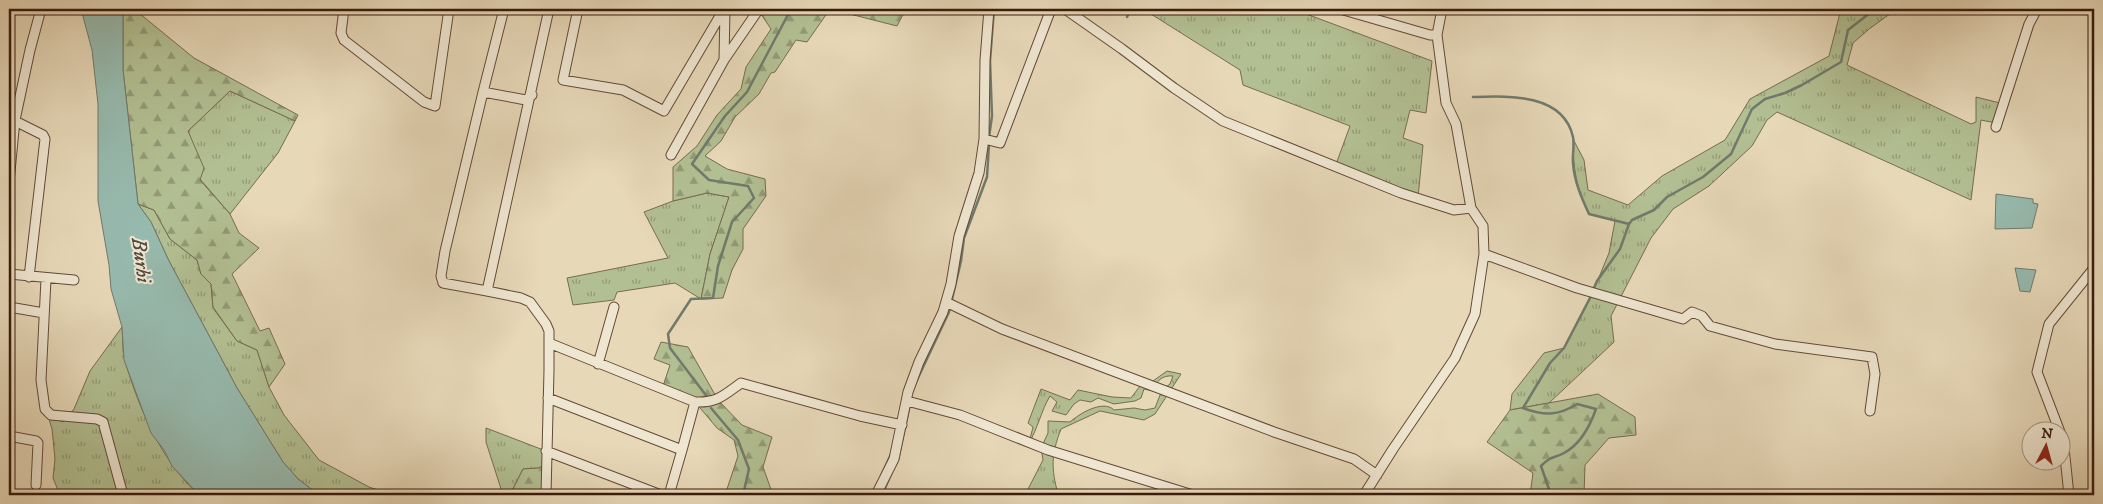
<svg xmlns="http://www.w3.org/2000/svg" width="2103" height="504" viewBox="0 0 2103 504" font-family="'IM FELL DW Pica',serif">
<style>
.grass{fill:url(#grass-tufts);stroke:#766d4f}
.forest{fill:url(#forest-firs);stroke:#766d4f}
.water{fill:#97baae;stroke:#717a6d}
.lines{fill:none;stroke-linecap:round;stroke-linejoin:round}
.stream{stroke:#717a6d;stroke-width:2.5}
.street-casing{stroke:#644a37;stroke-width:11}
.street{stroke:#efe6d1;stroke-width:9}
.labels{text-anchor:middle;stroke-width:4;stroke-linejoin:round;paint-order:stroke}
.water-label{font-size:20px;font-style:italic;fill:#554b3d;stroke:#efe6d1}
</style>
<defs>
<pattern id="grass-tufts" width="24" height="20" patternUnits="userSpaceOnUse" patternTransform="scale(1.25)"><rect width="24" height="20" fill="#b2bf92"/><path d="M3 7l-1-3M5 7V3M7 7l1-3M15 17l-1-3M17 17v-4M19 17l1-3" fill="none" stroke="#929a76"/></pattern>
<pattern id="forest-firs" width="22" height="20" patternUnits="userSpaceOnUse" patternTransform="scale(1.25)"><rect width="22" height="20" fill="#b2bf92"/><path d="M5 1l3.5 6h-7zM16 11l3.5 6h-7z" fill="#929a76"/></pattern>
</defs>
<rect width="100%" height="100%" fill="#e7d8b8"/>
<filter id="stains"><feTurbulence type="fractalNoise" baseFrequency=".004" numOctaves="4"/><feColorMatrix values="0 0 0 0 .2 0 0 0 0 .09 0 0 0 0 .02 0 0 0 .5 -.17"/></filter>
<radialGradient id="worn" r=".72"><stop offset=".6" stop-color="#630" stop-opacity="0"/><stop offset="1" stop-color="#630" stop-opacity=".3"/></radialGradient>
<path class="grass" d="M1143,9H1293L1432,61L1426,113L1410,110L1403,138L1423,145L1418,198L1335,167L1350,126L1243,85L1240,70Z
M1841,9H1895L1894,11L1869,29L1853,43L1847,65L1971,124L1976,122V97L2000,103L1996,123L1981,120L1971,200L1777,112L1767,120L1752,146L1709,186L1673,209L1651,238L1611,316L1614,342L1549,403L1510,410L1512,394L1544,353L1564,348L1590,299L1609,253L1615,221L1589,214C1576,188 1573,168 1573,139L1584,160L1588,190L1628,205L1662,176L1725,140L1750,99L1829,56Z
M230,91L295,121L278,153L230,214L200,179L188,131Z
M707,193L729,197L710,254L701,299L675,283L617,292L614,300L573,305L567,278L668,258L644,212L673,201Z
M138,204L154,210L170,239L197,260L201,274L211,284L213,308L237,341L257,350L269,387L284,415L319,460L369,487L393,495H319L298,479L283,462L237,388L168,259L151,222Z
M122,327C123,338 122,351 125,361C139,409 162,462 199,495H60L53,478L55,459L52,429L48,416L63,422L74,409L90,371Z
M1167,371L1181,374L1155,414L1144,420L1100,411L1061,429C1051,455 1051,468 1058,494L1060,495H1025L1043,460L1041,448L1048,433V421L1070,422C1079,414 1103,399 1114,410L1134,408L1145,410L1155,408L1162,390L1170,384L1173,376C1162,375 1156,381 1153,391L1144,389L1141,398L1135,401L1114,404L1098,398L1091,402L1080,400L1074,404L1066,415L1052,411L1057,402L1050,396C1041,411 1038,428 1029,443L1033,427L1028,423L1041,389L1070,400L1078,390L1112,397L1131,398L1143,382L1153,381Z
M486,428L546,451L547,463L539,468L523,469L510,495H503L486,442Z"/>
<path class="forest" d="M123,9H134L194,58L298,115L295,121L230,91L188,131L204,168L200,180L230,214L239,233L259,248L232,274L260,331L269,328L285,364L269,387L257,350L237,341L213,307L211,284L201,274L197,260L170,239L154,210L138,204L123,70Z
M765,9H906L897,26L830,9L807,42L796,40L775,72L771,73L759,94L735,117L721,141L705,156L727,169L765,179L766,196L743,229V249L732,270L723,298L701,299L710,254L729,197L707,193L673,201V167L697,146L717,115L741,89L746,67L771,29L761,14Z
M661,342L688,347L718,400L742,425L772,437L763,467L773,495H725L738,456L734,440L717,428L695,402L662,389L670,365L654,359Z
M1598,394L1635,417L1636,435L1609,438L1585,465L1584,495H1530L1533,473L1487,442L1510,410Z
M547,463L546,495H510L523,469L539,468Z"/>
<path class="water" d="M81,9H123V70L138,204L151,222L168,259L237,388L283,462L298,479L319,495H199L172,466L164,450L151,433L124,360L122,327L111,289L109,265L98,201V104L92,50Z
M1996,194L2033,199V203L2038,204L2032,228L1995,229Z
M2015,268L2036,270L2030,292L2020,291Z"/>
<g class="lines">
<path class="stream" d="M1127,17L1131,9
M1473,97C1508,96 1563,93 1573,137C1575,145 1572,155 1573,163C1574,181 1582,199 1589,214L1629,224L1620,249L1597,281L1593,290
M989,137L992,116L990,61L994,9
M1629,224L1632,220L1654,210L1667,197L1703,177L1731,154L1752,109L1765,99L1785,93L1802,85L1841,62L1848,30L1875,9
M916,382L949,312L961,261L964,238L987,177L989,144
M708,398L670,348L668,334L691,299L713,298L718,266L732,222L754,198L748,186L709,180L692,164L725,116L747,92L791,9
M711,408L738,440L749,469L743,495
M898,460L910,404
M882,474L891,454
M882,495L891,474
M1551,495L1541,466C1552,455 1553,459 1564,453C1581,444 1590,426 1596,409L1577,404C1558,416 1544,416 1523,408L1550,363L1564,348L1591,296"/>
<g class="street-casing">
<path id="street" d="M344,9L341,33L344,40L424,102L435,106L449,9
M578,9L563,80L623,90L664,111L724,9
M1065,9L1122,49L1174,88L1223,121L1401,193L1454,210L1471,208L1483,226L1484,254L1475,314L1455,358L1393,449L1364,495
M1340,9L1430,35H1437
M1442,9L1437,35L1446,103L1456,124L1471,208
M724,60L759,9
M483,92L504,9
M9,118L43,135L45,139L29,277
M1996,127L2029,24L2037,9
M984,139L1000,143L1051,9
M671,155L724,60L725,9
M9,182L15,120L30,50L41,9
M1484,254L1577,288L1683,319L1692,312L1702,316L1710,326L1775,344L1872,357L1875,374L1870,411
M9,274L74,280
M46,279L41,380L45,409L51,415L97,419L103,422L123,495
M487,291L443,283L441,276L445,251L483,92L526,100L532,95
M946,302L1002,329L1274,432L1354,459L1377,475
M9,307L44,313
M549,343L695,402C717,403 723,396 741,383L860,416L902,425
M598,364L614,307
M548,398L682,450L695,402
M907,401L960,415L1048,450L1193,495
M2060,432L2037,372L2049,324L2094,268
M2060,432L2063,438L2069,495
M9,436L36,441L38,443L36,485
M546,451L661,495
M546,495L549,370V331L546,324L530,302L521,298L487,291L549,9
M669,495L682,450
M876,495L894,459L908,392L919,362L943,312L951,284L959,236L979,173L984,139L985,60L989,9"/>
</g>
<use href="#street" class="street"/>
</g>
<g class="labels">
<g class="water-label">
<text transform="translate(142 260) rotate(83)" y="7">Burhi</text>
</g>
</g>
<rect width="2103" height="504" fill="none" stroke="#e7d8b8" stroke-width="30"/>
<rect x="10" y="10" width="2083" height="484" fill="none" stroke="#391b0c" stroke-width="2.5"/>
<rect x="15" y="15" width="2073" height="474" fill="none" stroke="#391b0c"/>
<g transform="translate(2046 446) rotate(6)"><circle r="24" fill="#efe6d1" stroke="#a69582"/>
<path d="M0-4L9 19L0 12L-9 19Z" fill="#8f2418"/>
<text y="-8" font-size="14" font-weight="bold" text-anchor="middle" fill="#391b0c">N</text>
</g>
<rect width="100%" height="100%" filter="url(#stains)"/>
<rect width="100%" height="100%" fill="url(#worn)"/>
</svg>
